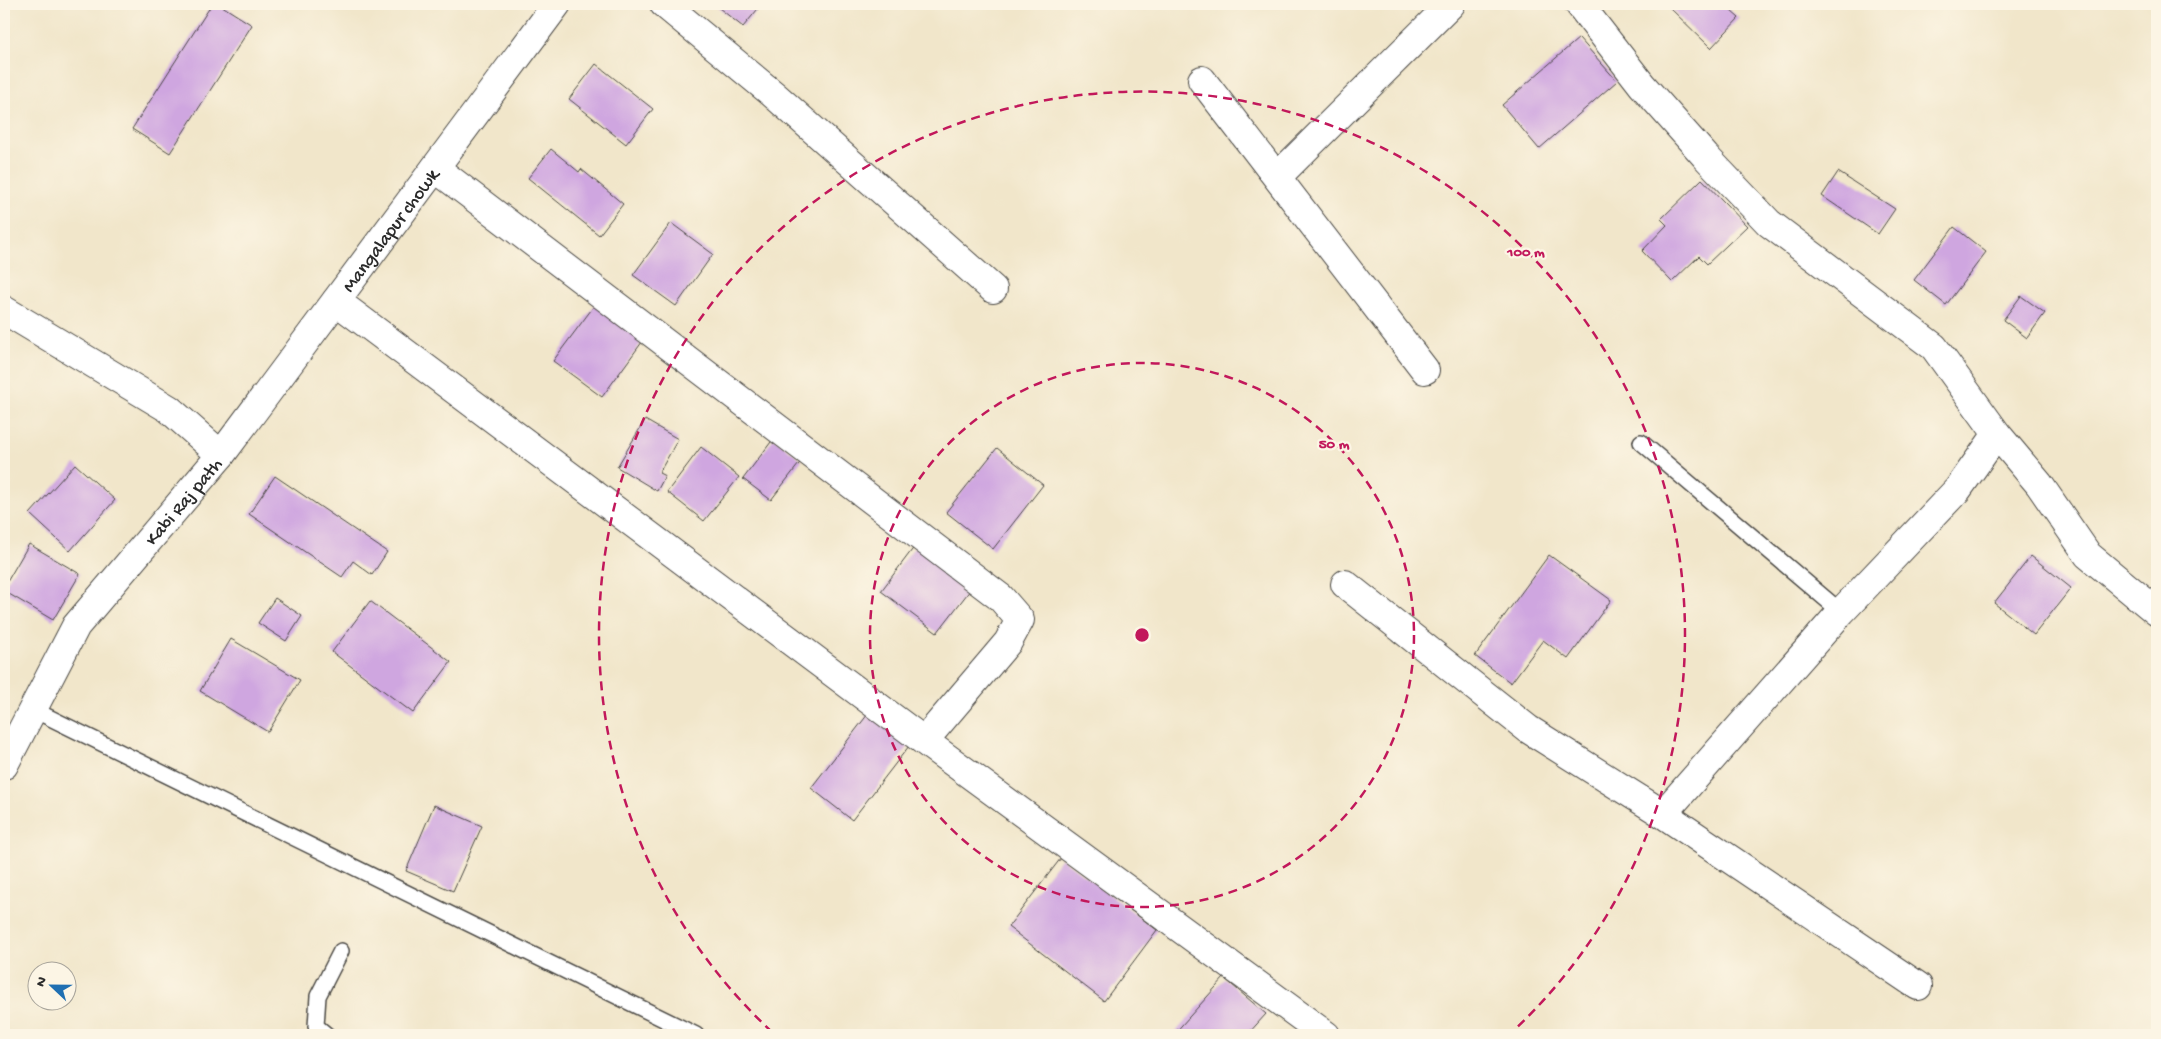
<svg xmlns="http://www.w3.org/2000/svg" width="2161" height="1039" viewBox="0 0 2161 1039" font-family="'Gochi Hand',sans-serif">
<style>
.building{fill:#cfa6e0}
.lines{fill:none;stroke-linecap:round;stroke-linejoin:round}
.service-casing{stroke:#494743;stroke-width:18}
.minor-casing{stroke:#494743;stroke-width:30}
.tertiary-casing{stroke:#494743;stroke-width:30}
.service{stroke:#fff;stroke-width:15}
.minor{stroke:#fff;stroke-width:28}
.tertiary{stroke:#fff;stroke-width:28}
.ring{fill:none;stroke:#c2185b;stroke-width:2.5;stroke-dasharray:9 6}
.labels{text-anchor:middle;stroke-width:4.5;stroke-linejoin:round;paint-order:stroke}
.street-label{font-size:19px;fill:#2b2b2b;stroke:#fcf5e5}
.centre{fill:#c2185b;stroke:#fcf5e5;stroke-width:2.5}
.ring-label{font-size:15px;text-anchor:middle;font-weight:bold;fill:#c2185b;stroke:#fcf5e5;stroke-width:4.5;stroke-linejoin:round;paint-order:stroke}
</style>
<rect width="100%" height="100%" fill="#fcf5e5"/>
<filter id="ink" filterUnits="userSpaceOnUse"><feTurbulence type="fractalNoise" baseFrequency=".02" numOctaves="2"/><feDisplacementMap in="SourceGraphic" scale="10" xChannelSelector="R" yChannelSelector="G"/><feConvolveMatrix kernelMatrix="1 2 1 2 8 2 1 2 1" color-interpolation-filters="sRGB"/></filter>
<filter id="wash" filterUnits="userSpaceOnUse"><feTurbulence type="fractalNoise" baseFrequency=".0096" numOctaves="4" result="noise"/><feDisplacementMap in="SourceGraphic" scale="20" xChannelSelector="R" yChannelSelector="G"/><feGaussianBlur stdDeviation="1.12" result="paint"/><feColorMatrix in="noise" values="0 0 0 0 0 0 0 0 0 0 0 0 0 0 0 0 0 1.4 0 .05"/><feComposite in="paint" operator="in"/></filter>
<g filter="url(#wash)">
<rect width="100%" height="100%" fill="#f1e6ca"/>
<g id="blocks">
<path class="building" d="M212,4H219L252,25L170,153L132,129Z
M714,4H762L743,27Z
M1668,4H1723L1739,18L1711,48L1667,5Z
M1579,38L1617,81L1539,149L1502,105Z
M596,64L653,109L626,144L569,99Z
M551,149L579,172L581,169L623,204L599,235L528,178Z
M1838,172L1895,209L1878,234L1822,196Z
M1702,179L1747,226L1707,264L1699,256L1672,282L1642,251L1667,225L1661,219Z
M671,223L713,254L676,306L633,275Z
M1954,227L1986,252L1946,305L1914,280Z
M2021,296L2045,313L2027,338L2003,320Z
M597,302L645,338L602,397L553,361Z
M645,420L678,439L659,473L665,476L657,491L617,467Z
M774,438L802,460L771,500L743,479Z
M701,447L739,477L704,521L667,492Z
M997,448L1043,485L993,549L946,512Z
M75,464L115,500L70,551L30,514Z
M275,476L387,552L372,575L353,561L342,577L249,514Z
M918,542L974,585L937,633L881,591Z
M29,544L80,574L53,620L4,591V587Z
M1549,555L1611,600L1568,659L1543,640L1511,683L1475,656Z
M2031,556L2071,588L2034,635L1994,603Z
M275,598L302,616L286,641L258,623Z
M370,601L451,662L413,713L332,652Z
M231,639L300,680L268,732L200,691Z
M868,714L909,746L852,820L811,788Z
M434,805L482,826L453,891L406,871Z
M1061,858L1157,930L1104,1001L1008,927Z
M1224,978L1266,1014L1247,1035H1173Z"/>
</g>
</g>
<g filter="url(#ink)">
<use href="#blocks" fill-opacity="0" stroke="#494743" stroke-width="1"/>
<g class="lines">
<g class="service-casing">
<path id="service" d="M1641,442L1841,612
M34,710L696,1035
M327,1035L316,1026L318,996L341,951"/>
</g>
<g class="minor-casing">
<path id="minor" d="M664,4L773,94L993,289
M1579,4L1642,85L1706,157L1769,223L1934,347L1997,434L2039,484L2088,555L2157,612
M1202,80L1425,370
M435,168L1001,598L1020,620L1008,642L924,741
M1277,177L1451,4
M336,301L924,741L1326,1035
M1345,584L1528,729L1663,814L1918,986
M1663,814L1841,612L1958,489L1997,434"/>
</g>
<g class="tertiary-casing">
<g id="tertiary">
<path d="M4,310L169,409L221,455"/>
<path id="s1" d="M4,765L76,626L221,455L557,4"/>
</g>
</g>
<use href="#service" class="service"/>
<use href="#minor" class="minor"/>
<use href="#tertiary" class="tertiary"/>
</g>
</g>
<g class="ring">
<circle cx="1142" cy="635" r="272"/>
<path d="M772 1032A543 543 0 1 1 1512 1032"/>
</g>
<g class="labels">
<g class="street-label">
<text dy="7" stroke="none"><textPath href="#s1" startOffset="662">Mangalapur chowk</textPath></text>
<text dy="7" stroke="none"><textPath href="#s1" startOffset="321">Kabi Raj path</textPath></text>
</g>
</g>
<circle cx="1142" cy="635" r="8" class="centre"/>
<g class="ring-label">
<text x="1526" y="256">100 m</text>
<text x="1334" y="448">50 m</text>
</g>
<rect width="2161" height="1039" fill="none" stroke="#fcf5e5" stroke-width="20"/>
<g transform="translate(52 986) rotate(292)"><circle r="24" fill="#fcf5e5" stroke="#a8a49b"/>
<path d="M0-4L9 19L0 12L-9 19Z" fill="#1f6fb2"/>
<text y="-8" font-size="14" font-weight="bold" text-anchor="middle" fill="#2b2b2b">N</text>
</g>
</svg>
